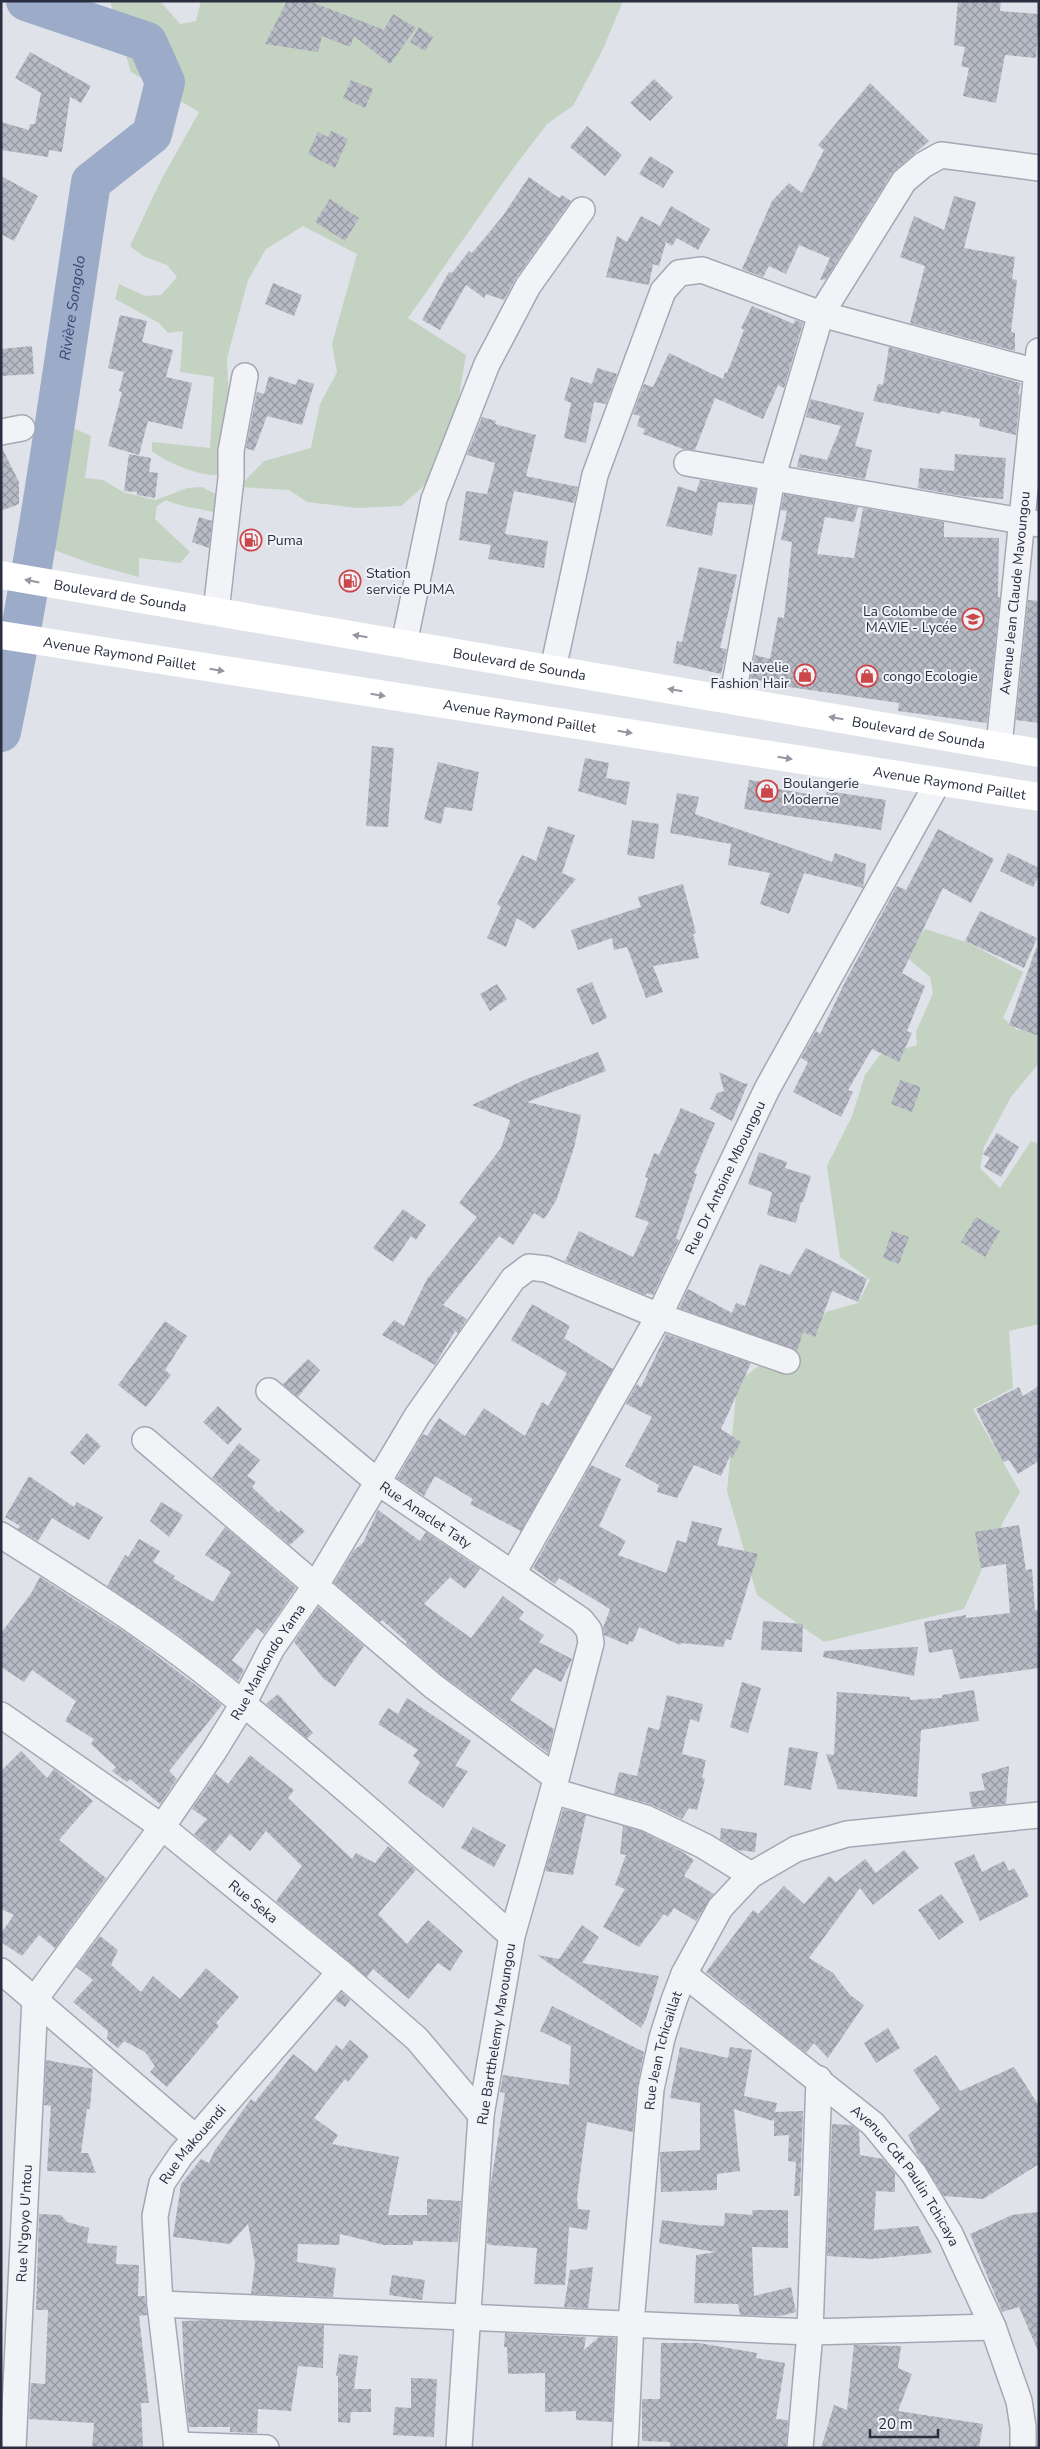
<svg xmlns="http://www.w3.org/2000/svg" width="1040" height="2449" viewBox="0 0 1040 2449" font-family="'Nunito Sans',sans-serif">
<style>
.grass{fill:#c3d2c1}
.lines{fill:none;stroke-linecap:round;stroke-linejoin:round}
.river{stroke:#9babc8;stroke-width:40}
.building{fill:url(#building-cross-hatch)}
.street-casing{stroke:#a5a8b3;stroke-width:28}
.street{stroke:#f2f3f7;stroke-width:25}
.secondary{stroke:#fff;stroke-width:28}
.oneway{fill:#9496a0}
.labels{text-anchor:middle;stroke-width:4;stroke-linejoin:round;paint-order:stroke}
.poi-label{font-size:14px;fill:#292e40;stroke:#eff1f6;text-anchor:start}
.street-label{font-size:14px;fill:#292e40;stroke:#eff1f6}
.water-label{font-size:15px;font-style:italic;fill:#334873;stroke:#eff1f6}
</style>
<defs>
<pattern id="building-cross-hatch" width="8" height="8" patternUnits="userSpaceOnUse" patternTransform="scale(1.25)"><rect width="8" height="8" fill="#b7bbc5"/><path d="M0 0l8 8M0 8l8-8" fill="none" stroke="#9598a1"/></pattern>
</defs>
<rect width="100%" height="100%" fill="#e0e2e9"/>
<path class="grass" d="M110,1H160L180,24L196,21L201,1H623L603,49L573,106L547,124L512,170L408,318L466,355L454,426L435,476L401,506L357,508L307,502L289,490L239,487L264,461L311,448L320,404L337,372L332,344L357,254L303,226L266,249L248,280L227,358L229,406L218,475C199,476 167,463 152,451V442L210,448L214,377L180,372L183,331L168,333L159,323L115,299L119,284L145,296L161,295L177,277L167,265L143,256L130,246L160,182L199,112L131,72Z
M60,422L91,436L85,478L103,480L125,493L156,500L187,488L202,487L221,497L219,514C202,508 183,508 166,500L157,506L155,519L190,552L180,563L139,558V577L95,565L43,546Z
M925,929L969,943L1023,972L1003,1018L1017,1030L1039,1026V1063L1011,1097L984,1147L980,1168L1000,1188L1031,1141L1039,1144V1324L1009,1331L1013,1388L973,1409L1020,1492L1003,1522L964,1609L824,1642L757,1595L727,1491L737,1383L826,1312L858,1303L870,1280L840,1257L827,1166L852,1116L865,1075L880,1055L917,1045L916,1032L933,993L930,977L905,956Z"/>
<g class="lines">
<path class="river" id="s1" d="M1,732C39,550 63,365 91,182L152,134L165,82L147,42L26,1"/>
</g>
<path class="building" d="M287,1H309L384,30L393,14L416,28L390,64L354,36L350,47L322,36L318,52L265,44Z
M958,1H1001L1000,11L1039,14L1036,58L1005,55L996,103L963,96L969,68L961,66L965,47L954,45Z
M419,27L433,37L425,51L410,42Z
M30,52L91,86L81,103L70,97L62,152L49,150L48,157L1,150V122L29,130L30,124H35L41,93L15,78Z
M654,79L673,97L650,121L630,103Z
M351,80L373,89L365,108L343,98Z
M870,83L929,141L892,173L826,279L820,280L830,258L799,245L786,274L769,266L763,277L742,269L772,201L789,183L802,193L824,150L818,145Z
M587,126L622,155L605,176L570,147Z
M331,131L348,139L335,168L308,154L318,132L328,137Z
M650,156L674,171L663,188L639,174Z
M1,176L38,196L14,241L1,234Z
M529,177L559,198L562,195L571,201L516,278L504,300L486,294L484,298L466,285L440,330L422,320L449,272L452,273L469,251L472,253L502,217Z
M954,196L976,202L964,248L1015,257L1012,279L1017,280L1011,332L1015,333V351L910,323L925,266L900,257L914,216L944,230Z
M330,199L359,218L345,241L315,222Z
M671,206L710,229L698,250L677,238L672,246L666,242L659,266L653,264L649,285L606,277L617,236L627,242L641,216L660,226Z
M273,283L302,295L294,316L265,304Z
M752,306L794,324L795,320L803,323L784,388L778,385L763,419L715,398L695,450L683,449L643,434L645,429L637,426L640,416L633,414L644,384L653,387L669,353L723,379L725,372L727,373L744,330L741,328Z
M120,315L147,321L142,342L173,350L166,377L192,383L182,429L148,421L139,455L108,446L122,392L119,391L124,372L108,368Z
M32,346L34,374L1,376V349Z
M889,347L1021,383L1018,394H1020L1016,435L979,426L980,419L941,411L940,414L873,401L878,384L883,385Z
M597,368L617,374L606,404L594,402L586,443L564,438L571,403L564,400L571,377L592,384Z
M269,376L296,385L298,379L314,384L302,425L267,416L254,451L246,448L257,392L264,394Z
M811,399L864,413L855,446L872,450L865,479L797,467L800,454L827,460L841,426L806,417Z
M482,417L496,421L495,424L536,435L526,476L578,487L574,503L514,491L505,534L548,541L544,568L488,559L491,545L459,540L466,491L487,494L495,463L467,455Z
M1,446L19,482V504L1,511Z
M129,454L151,458L149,472L158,473L155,498L137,495V492L124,491Z
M955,454L1006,458L1003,499L962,496L918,488L920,468L954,471Z
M700,480L756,489L753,505L718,502L712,536L666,526L678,486L696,492Z
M784,494L858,507L854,522L825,517L817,554L854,558L863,508L944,522V537L999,538L998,597H1000L987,723L898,711L899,703L789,687L750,678L755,655L770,659L778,617L784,618L792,542L781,540L787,511L781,510Z
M199,517L212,521L209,548L192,542Z
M699,567L737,575L720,648L727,649L721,674L673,663L677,641L682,642Z
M1028,600L1039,601V723L1016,720Z
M372,746L394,748L388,827L366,826Z
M585,758L609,763L606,778L630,782L626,805L578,791Z
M438,762L479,772L472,811L445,807L441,824L424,819Z
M749,780L778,784V789L826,797L827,791L886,800L881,830L744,809Z
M677,793L699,797L695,814L832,862L835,853L866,864L863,888L804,873L789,914L760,904L770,873L728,865L731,844L670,833Z
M632,820L659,824L654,859L627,855Z
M548,826L575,835L562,873L576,879L534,929L517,918L506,947L487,938L501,907L497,904L522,855L536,861Z
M938,829L994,859L971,903L943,888L902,973L925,986L907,1031L912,1033L899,1062L872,1049L848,1090L853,1092L841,1117L793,1092L808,1062L801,1058L816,1031L820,1034L846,980L897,886L906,890Z
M1008,853L1039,868V875L1033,887L1000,871Z
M683,884L696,933L693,934L699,958L653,966L663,992L646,998L627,947L614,950L612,938L578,950L571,930L641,907L638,897Z
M980,911L1037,938L1024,968L965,941Z
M1036,948H1039V1036L1009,1025Z
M592,982L607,1018L592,1025L576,989Z
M497,984L507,999L490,1011L480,994Z
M598,1052L606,1071L527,1102L581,1115L574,1148L556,1201L544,1219L534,1213L513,1245L499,1236L443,1305L467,1319L458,1333L455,1331L435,1365L382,1335L394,1320L404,1326L427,1279L477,1217L459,1203L501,1148L510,1120L472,1105L524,1080Z
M719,1072L745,1084L748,1083L732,1121L710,1109L717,1093L724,1091Z
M900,1080L921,1087L912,1112L891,1104Z
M681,1108L715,1123L694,1173L697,1174L676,1238L679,1240L653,1295L647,1293L646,1295L565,1261L579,1231L633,1257L649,1222L635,1217L648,1178L645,1177L654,1153L659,1155Z
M997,1133L1019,1147L1001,1177L984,1167L990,1158L983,1154Z
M759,1152L787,1162L785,1168L811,1176L803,1202H801L796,1223L767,1215L772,1192L748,1184Z
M403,1209L426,1225L416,1240L411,1236L393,1262L373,1248Z
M976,1217L1000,1231L985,1257L961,1242Z
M892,1231L909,1237L899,1264L883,1258Z
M806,1248L867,1279L858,1302L832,1291L815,1337L803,1332L797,1351L679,1308L688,1289L732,1313L736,1303L745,1306L760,1264L790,1275Z
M532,1304L570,1326L564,1338L613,1369L521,1531L470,1504L473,1499L435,1476L424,1496L397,1478L423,1434L427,1436L439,1418L465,1436L484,1408L525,1436L542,1402L548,1406L567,1373L511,1340Z
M165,1321L187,1336L165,1370L171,1375L146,1407L118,1385Z
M666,1334L751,1363L721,1429L741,1442L732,1458L730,1456L721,1476L694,1465L677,1498L657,1492L659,1485L625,1466L652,1417L626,1404L637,1384L641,1387Z
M308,1359L320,1370L298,1397L283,1384Z
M1039,1386V1461L1018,1474L1009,1460L1003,1462L976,1409L1019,1387L1023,1396Z
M218,1406L242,1429L228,1445L203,1422Z
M87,1433L101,1446L84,1465L70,1453Z
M239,1443L260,1460L247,1476L256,1482L252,1487L279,1513L280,1510L305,1531L290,1545L212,1478Z
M591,1465L621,1479L599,1526L626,1541L618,1555L666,1573L677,1540L686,1543L692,1521L722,1528L717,1545L758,1554L731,1640L726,1639L723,1647L681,1643L680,1645L639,1627L633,1642L629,1641L628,1645L604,1635L603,1628L610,1609L559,1578L555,1584L533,1568Z
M29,1476L74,1507L77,1502L103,1517L89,1540L52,1518L38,1541L18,1529L20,1526L5,1517Z
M161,1502L183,1515L169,1537L150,1521Z
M378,1510L420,1541L426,1532L480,1569L465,1589L450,1577L424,1604L471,1638L503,1596L524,1612L519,1619L544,1635L539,1642L572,1659L561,1682L535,1668L510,1700L554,1729L548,1753L442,1675L406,1644L407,1642L382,1620L380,1622L334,1583L354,1550L363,1543Z
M1019,1525L1026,1570L1032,1569L1035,1610H1039V1668L960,1679L952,1649L929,1653L924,1622L966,1615V1618L1010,1613L1006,1564L981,1568L975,1532Z
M225,1527L296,1588L264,1634L257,1628L232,1660L244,1670L238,1681L176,1633L107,1586L125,1555L128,1557L139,1539L160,1551L153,1562L175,1576L173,1578L213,1602L231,1572L205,1555Z
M40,1577L132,1637L222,1705L169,1771L177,1779L160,1804L130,1779L127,1782L112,1771L116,1767L91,1744L94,1739L65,1721L76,1701L32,1670L24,1682L1,1667V1633L30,1595Z
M318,1607L364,1646L335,1687L323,1678L294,1642Z
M763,1621L803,1624L802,1652L761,1650Z
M918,1647L914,1676L823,1657L824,1651Z
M742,1682L761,1688L748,1733L730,1727Z
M974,1690L979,1721L921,1730L917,1797L838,1789L826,1754L834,1755L837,1692L910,1697V1700L942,1698V1695Z
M278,1694L313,1733L307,1738L266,1704Z
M667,1695L703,1704L699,1722L690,1719L682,1754L706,1760L702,1778L705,1779L697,1810L689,1808L682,1819L650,1804L614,1794L619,1772L637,1776L648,1727L659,1730Z
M407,1698L471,1741L455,1766L468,1771L443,1808L408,1783L420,1762L413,1756L418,1750L378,1724L388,1708L398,1714Z
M789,1747L818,1752L811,1790L784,1785Z
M21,1751L47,1778L54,1769L93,1801L59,1840L106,1878L55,1948L39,1935L22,1956L1,1942V1933L14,1915L1,1909V1771Z
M250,1755L294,1790L288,1798L352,1859L356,1853L375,1863L388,1846L416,1870L378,1914L407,1944L428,1920L463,1951L450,1971L438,1963L409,1999L373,1969L367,1977L276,1901L302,1866L266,1831L250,1851L230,1834L215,1852L194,1834L207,1819L192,1809L216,1774L228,1784Z
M1009,1766L1006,1804L972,1807L969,1792L985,1790L981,1774Z
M563,1809L586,1815L573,1875L545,1871Z
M623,1826L641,1831L681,1851L694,1860L684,1876L714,1894L696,1921L674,1908L668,1917L664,1914L639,1947L603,1927L625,1889L615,1885L626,1855L620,1854Z
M473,1827L506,1845L494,1867L461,1848Z
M721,1828L757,1833L755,1852L738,1850L720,1839Z
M904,1850L919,1868L873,1905L860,1888L809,1958L833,1973L850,1995L864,2005L828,2058L814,2043L806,2053L706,1972L753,1910L758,1914L784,1886L804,1904L829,1876L836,1882L865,1859L876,1873Z
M974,1854L982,1872L1004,1861L1009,1871L1014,1868L1029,1896L980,1921L954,1863Z
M941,1894L964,1922L939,1940L918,1910Z
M582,1925L599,1937L582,1963L659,1976L646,2019L641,2028L537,1955L559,1959Z
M100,1936L118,1950L111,1965L141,1992L153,1976L180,1999L206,1968L239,1997L216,2023L219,2026L167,2087L150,2072L155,2066L145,2052L124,2041L118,2048L107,2039L108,2031L73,2002L93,1980L76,1967Z
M341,1992L350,2000L345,2007L335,2000Z
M552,2006L644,2052L637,2088L633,2132L587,2122L577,2198L578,2209L590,2210L587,2230L569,2227L565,2285L534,2284L537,2248L490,2245L487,2243L490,2189L505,2093L500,2092L503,2075L569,2085L571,2046L540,2031Z
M888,2028L900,2048L876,2063L864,2043Z
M350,2040L369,2056L348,2082L345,2079L314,2118L338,2135L332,2144L399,2157L388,2215H427V2199L461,2201L458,2242L413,2241V2245H384L340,2234L339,2245L298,2244L297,2262L336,2268L333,2297L251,2294L255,2263L248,2224L230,2244L173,2237L181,2184L201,2159L209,2163L215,2150L251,2099L255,2102L293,2054L316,2072L336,2045L342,2050Z
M680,2047L728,2058L730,2047L752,2050L744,2096L777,2103L775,2112L803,2111L800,2196H794L796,2162L788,2161L789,2135L774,2136V2117L773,2121L734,2109L740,2171L717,2174V2190L661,2192L660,2152L700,2150V2103L670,2098Z
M936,2055L960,2091L1014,2067L1039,2106V2164L983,2199L944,2196L918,2156L908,2135L940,2109L913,2070Z
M46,2060L93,2069L90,2109H87L81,2153H88L96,2173L47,2171L51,2106L44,2105Z
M832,2124L851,2125L859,2131L860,2155L883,2159L895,2174V2192L876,2191L874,2230L918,2226L932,2253L872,2259L827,2256Z
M752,2210H788V2248L752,2247L754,2296L791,2287L796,2312L780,2316L740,2315L738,2304L694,2303L696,2255L716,2252L659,2243L662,2220L699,2225L724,2226L725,2213L753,2215Z
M1039,2212V2353L1019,2307L1002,2312L970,2234L1012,2215Z
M39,2214L61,2215L67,2222L89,2228L87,2243L117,2246L116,2264L139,2265L138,2296H145L147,2315L139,2316L149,2403H141L143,2448H92L94,2423L29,2419L31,2383L45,2384L48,2310H36Z
M593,2267L588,2308L564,2307L570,2270Z
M392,2275L425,2280L422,2300L389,2295Z
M209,2320L324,2325L323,2368L298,2366L291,2411L258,2409L257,2433L230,2432V2427H189L185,2392L182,2321Z
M505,2333L586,2337L584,2350L599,2337L616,2338L612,2422L576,2420V2411L545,2412V2373L508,2374L507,2347H504Z
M661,2343H699L757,2353L756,2358L785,2363L776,2419L788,2420L786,2448H670V2442L642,2441V2399H660Z
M854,2345L901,2346L898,2368L912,2374L898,2411L983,2424L979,2448H821L834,2405L847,2410Z
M339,2354L358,2356L354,2389H371V2412H351L350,2423L338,2422V2376H336Z
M411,2378L437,2379L434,2437L393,2435L395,2407L411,2408Z"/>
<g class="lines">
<g class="street-casing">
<g id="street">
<path d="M1,432L22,428"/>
<path d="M687,463L1039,524"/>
<path d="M216,612L231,478V451L245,376"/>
<path d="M404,644L434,499L487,364L528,286L582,210"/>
<path d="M553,669L595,475L663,291L679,273L702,270L821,314L1037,372"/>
<path d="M732,700L772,479L821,314L904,181L923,165L941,155L1039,168"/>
<path id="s2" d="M999,746L1039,351"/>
<path id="s3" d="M269,1391L379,1483L581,1620L589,1630L591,1643L553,1791L512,1936L481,2115L459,2448"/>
<path d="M145,1440L433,1686L555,1777"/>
<path d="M1,1535C76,1582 151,1629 220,1685C320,1765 416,1850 512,1936"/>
<path id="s4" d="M513,1573L659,1316L767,1089L938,782"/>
<path id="s5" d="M1,1715L162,1827L340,1972L417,2039L481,2115"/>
<path d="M553,1791L646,1818L704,1846L751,1875"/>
<path d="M1,1971L196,2138"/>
<path id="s6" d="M684,1974L873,2124L914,2174L950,2234L993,2327L1019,2401L1023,2427V2448"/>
<path id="s7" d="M35,1999L162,1827L214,1751L243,1704L272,1648L316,1585L417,1416L513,1279L529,1267L546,1269L659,1316L787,1361"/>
<path d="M160,2304L810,2332L993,2327"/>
<path d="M177,2445L266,2448"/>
<path id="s8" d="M13,2448L35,1999"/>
<path id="s9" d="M177,2448L160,2304L155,2216L162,2183L181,2155L340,1972"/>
<path id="s10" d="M625,2448L631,2323L651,2089L662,2038L674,2000L684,1974L720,1908L751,1875L796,1849L847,1834L1039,1815"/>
<path d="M800,2448L810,2332L819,2079"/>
</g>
</g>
<use href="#street" class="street"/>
<g class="secondary">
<path id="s11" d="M1,575L1039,753"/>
<path id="s12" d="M1,635L1039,797"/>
</g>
</g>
<defs><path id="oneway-solid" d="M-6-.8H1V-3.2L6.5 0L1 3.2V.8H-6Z" transform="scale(1.25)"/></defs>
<g class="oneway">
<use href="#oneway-solid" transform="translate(32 581) rotate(-169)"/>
<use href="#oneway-solid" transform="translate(360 636) rotate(-171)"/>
<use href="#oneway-solid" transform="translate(217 670) rotate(9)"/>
<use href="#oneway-solid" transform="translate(675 690) rotate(-170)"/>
<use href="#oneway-solid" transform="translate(378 695) rotate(9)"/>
<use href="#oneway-solid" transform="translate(836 718) rotate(-170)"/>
<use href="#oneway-solid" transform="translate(625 732) rotate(9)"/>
<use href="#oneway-solid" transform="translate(785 758) rotate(9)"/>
</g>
<defs>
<g id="fuel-ring" transform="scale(1.125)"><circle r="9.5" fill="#eff1f6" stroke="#cc4649" stroke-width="1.5"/><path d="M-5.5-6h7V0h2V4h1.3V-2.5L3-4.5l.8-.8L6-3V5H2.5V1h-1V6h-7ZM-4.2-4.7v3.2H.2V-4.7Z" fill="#cc4649"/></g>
<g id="school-ring" transform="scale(1.125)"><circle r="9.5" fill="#eff1f6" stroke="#cc4649" stroke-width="1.5"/><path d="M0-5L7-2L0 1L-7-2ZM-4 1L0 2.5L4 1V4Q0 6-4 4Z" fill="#cc4649"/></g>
<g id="shop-ring" transform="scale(1.125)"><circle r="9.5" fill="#eff1f6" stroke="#cc4649" stroke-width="1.5"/><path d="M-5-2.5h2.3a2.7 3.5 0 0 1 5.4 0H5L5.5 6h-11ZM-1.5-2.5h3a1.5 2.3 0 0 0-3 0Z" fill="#cc4649"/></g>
</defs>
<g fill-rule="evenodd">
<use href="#fuel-ring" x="251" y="540"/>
<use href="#fuel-ring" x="350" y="581"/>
<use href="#school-ring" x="973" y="619"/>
<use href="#shop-ring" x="805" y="675"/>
<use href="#shop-ring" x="867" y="676"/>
<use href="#shop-ring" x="767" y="791"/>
</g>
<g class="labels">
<g class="poi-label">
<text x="267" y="545">Puma</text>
<text x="366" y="578">Station<tspan x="366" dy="16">service PUMA</tspan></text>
<text x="957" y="616" text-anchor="end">La Colombe de<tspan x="957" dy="16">MAVIE - Lycée</tspan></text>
<text x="789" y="672" text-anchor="end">Navelie<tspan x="789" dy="16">Fashion Hair</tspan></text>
<text x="883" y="681">congo Ecologie</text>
<text x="783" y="788">Boulangerie<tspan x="783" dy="16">Moderne</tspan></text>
</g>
<g class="street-label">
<text dy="5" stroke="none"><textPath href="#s2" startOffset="154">Avenue Jean Claude Mavoungou</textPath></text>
<text dy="5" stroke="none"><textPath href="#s11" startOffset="121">Boulevard de Sounda</textPath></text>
<text dy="5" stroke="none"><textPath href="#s12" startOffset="120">Avenue Raymond Paillet</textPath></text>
<text dy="5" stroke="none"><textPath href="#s11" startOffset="526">Boulevard de Sounda</textPath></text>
<text dy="5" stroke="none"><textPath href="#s12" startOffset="525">Avenue Raymond Paillet</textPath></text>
<text dy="5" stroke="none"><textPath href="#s11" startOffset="931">Boulevard de Sounda</textPath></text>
<text dy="5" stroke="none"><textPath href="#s12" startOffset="960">Avenue Raymond Paillet</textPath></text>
<text dy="5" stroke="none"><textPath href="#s4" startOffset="449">Rue Dr Antoine Mboungou</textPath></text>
<text dy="5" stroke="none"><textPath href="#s3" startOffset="200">Rue Anaclet Taty</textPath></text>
<text dy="5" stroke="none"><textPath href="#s7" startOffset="410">Rue Mankondo Yama</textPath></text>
<text dy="5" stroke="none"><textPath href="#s5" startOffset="314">Rue Seka</textPath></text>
<text transform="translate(496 2034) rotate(-81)" y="5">Rue Bartthelemy Mavoungou</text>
<text dy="5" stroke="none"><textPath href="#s10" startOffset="400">Rue Jean Tchicaillat</textPath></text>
<text dy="5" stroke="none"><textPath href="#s9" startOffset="316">Rue Makouendi</textPath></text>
<text dy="5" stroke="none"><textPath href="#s6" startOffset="302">Avenue Cdt Paulin Tchicaya</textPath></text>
<text dy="5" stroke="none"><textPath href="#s8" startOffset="225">Rue N'goyo U'ntou</textPath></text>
</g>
<g class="water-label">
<text dy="5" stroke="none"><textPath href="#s1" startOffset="430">Rivière Songolo</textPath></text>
</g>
</g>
<rect width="1040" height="2449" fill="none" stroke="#292e40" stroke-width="5"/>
<path d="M870 2429v8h68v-8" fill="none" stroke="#292e40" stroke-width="2.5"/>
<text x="878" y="2429" font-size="15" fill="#292e40" stroke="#eff1f6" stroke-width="4" paint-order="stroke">20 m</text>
</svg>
